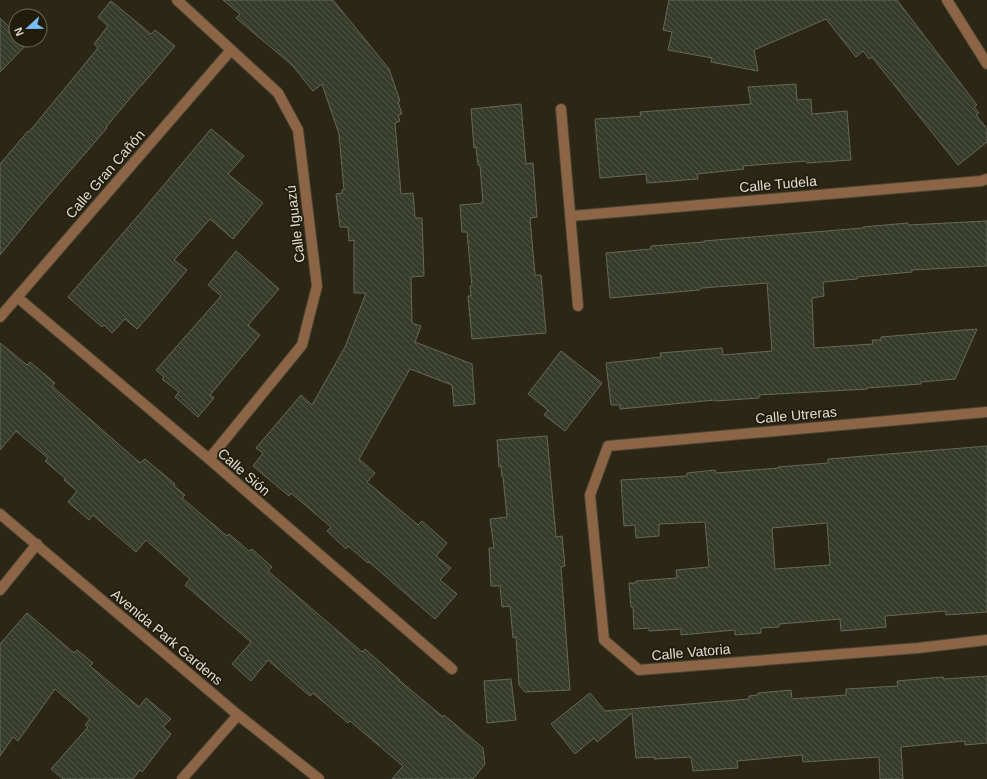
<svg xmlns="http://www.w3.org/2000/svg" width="987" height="779" viewBox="0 0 987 779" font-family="Helvetica,sans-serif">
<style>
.building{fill:url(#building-back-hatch);stroke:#646a57;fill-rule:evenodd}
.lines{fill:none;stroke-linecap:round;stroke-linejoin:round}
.minor-casing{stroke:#494333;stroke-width:12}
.minor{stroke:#8c6546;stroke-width:10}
.labels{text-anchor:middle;stroke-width:3.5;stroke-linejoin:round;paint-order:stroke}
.street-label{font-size:14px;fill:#e0dcd1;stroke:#221c0b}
</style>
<defs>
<pattern id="building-back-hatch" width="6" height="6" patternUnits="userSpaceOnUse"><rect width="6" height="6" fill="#363b2a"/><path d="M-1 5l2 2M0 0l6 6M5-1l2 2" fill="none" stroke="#535748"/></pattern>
</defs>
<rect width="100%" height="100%" fill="#2c2615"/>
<path class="building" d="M223,0H333L389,69L400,101L398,102L402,114L398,115L400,121L395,123L401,194L413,193L415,218H422L424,276L411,277L412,323L421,326L415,342L472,364L475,404L454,406L452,385L410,369L359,459L375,473L367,482L418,525L422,521L447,543L436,556L451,568L440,580L457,594L435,619L369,562L368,563L348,546L346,549L327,531L331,527L291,493L289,496L253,466L263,453L256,448L301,395L312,405L345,347L366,293H354V240L349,241L348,227H340L336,194L342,193V190H344L339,134L322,84L313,91L292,65L236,18L240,14Z
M669,0H897L977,105L974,107L979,113L976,115L987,129V142L958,165L872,57L869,59L863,51L856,57L826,19L754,50L758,71L711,62L712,58L668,50L672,32L663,30Z
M111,1L151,34L155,30L175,46L142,85V84L106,127L107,128L38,208L0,255V164L28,131L29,132L98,48L94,44L108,26L98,17Z
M0,18L16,34V40H22L27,44L0,72Z
M796,84L797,100L811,99L812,114L847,111L851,160L807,163L806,161L743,166L744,169L697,174L698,179L647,183L646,174L600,178L595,119L641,116L640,112L751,104L748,87Z
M521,104L526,164L533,163L537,217L530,218L535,275H541L546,333L472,339L468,296H471L470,286H472L467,232H462L460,205L483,203L480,165H478L476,147L474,148L471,109Z
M211,129L244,156L228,174L263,203L233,239L210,219L174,260L187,270L153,311L137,329L125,319L112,333L104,325L102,327L68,297L137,217Z
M987,221V266L912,270V272L857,277V279L823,282L824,296L812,298L814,348L873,344L872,340H881V337L977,329L955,379L921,382V384L867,388V389L759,395V398L716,401L715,400L620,409V405H611L606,363L661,357L660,353L722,348L723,355L772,351L767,283L702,288L699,290L610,298L606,253L651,249V246L704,242V241L863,228V227L908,223V225Z
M236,251L279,289L248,325L260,335L210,395L214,398L198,417L175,397L179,392L162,379L164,377L156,370L221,296L208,285Z
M0,343L27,365L30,362L55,383L52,386L140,463L145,459L175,484L174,486L185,495L182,498L227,536L229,534L249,551L252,549L272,567L268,571L311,608L362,652L365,649L400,680H399L443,717L444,715L483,748L485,764L473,779H392L403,766L350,721L348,723L313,693L310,696L268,660L251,681L232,664L251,642L185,585L190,579L146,540L136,552L93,515L89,520L68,502L77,491L64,480L66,479L45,461L48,458L16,431L0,450Z
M561,351L602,383L565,431L544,415L548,410L528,394Z
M547,436L556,537L562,536L565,566L561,567L570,690L525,692L519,685L516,637L513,638L510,606L502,607L500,586H491L489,548H494L490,519L507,517L503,477H502L501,466L499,467L497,440Z
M987,446V612L946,615L945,611L885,616L886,627L841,631L840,619L779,624V627L761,628V633L735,635V630L681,635V629L649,631V628L634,629L633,607H631L629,583H636V581L677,578L676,570L709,567L705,522L659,524V536L636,538L635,525L624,526L621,480L687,476V473L715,470L716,473L779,468L778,467L828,463V459ZM827,523L830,565L775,569L772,528Z
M27,613L74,653L77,650L93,663L90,666L139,707L146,698L171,719L163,727L171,734L142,772L140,770L133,779H63L51,769L88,727L85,725L90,719L55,689L18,741L13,737L0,756V644Z
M987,676V743L965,745V741L901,747L903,779H880L879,757L803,762L802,755L737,761L738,768L693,771L691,757L654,759V757L636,758L632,713L597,742L594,738L575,754L551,724L590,693L605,711L749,699V696L758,695V693L791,690L792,699L846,695V689L898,686L897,681L943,677L944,679Z
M511,679L516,720L487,723L484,681Z"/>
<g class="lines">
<g class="minor-casing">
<path id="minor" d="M177,0L278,93L298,130L317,286L302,345L209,459
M947,0L987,64
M561,109L578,306
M571,216L981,181L987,179
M17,297L209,459L452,669
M0,317L231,50
M987,412L608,446L590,495L604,640L639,670L918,648L987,640
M0,514L238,715L319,779
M0,590L37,544
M182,779L238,715"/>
</g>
<use href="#minor" class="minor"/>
</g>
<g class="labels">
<g class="street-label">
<text transform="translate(105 174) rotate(-49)" y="5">Calle Gran Cañón</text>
<text transform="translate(778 184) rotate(-5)" y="5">Calle Tudela</text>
<text transform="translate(295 224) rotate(-97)" y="5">Calle Iguazú</text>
<text transform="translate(796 415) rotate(-5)" y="5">Calle Utreras</text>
<text transform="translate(244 472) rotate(41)" y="5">Calle Sión</text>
<text transform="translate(167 637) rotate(40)" y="5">Avenida Park Gardens</text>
<text transform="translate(691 652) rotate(-5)" y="5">Calle Vatoria</text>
</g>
</g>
<g transform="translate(28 28) rotate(248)"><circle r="19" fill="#221c0b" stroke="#6e695a"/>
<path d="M0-3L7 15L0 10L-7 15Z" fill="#77bff7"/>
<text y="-6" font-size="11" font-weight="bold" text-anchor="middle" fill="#e0dcd1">N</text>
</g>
</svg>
